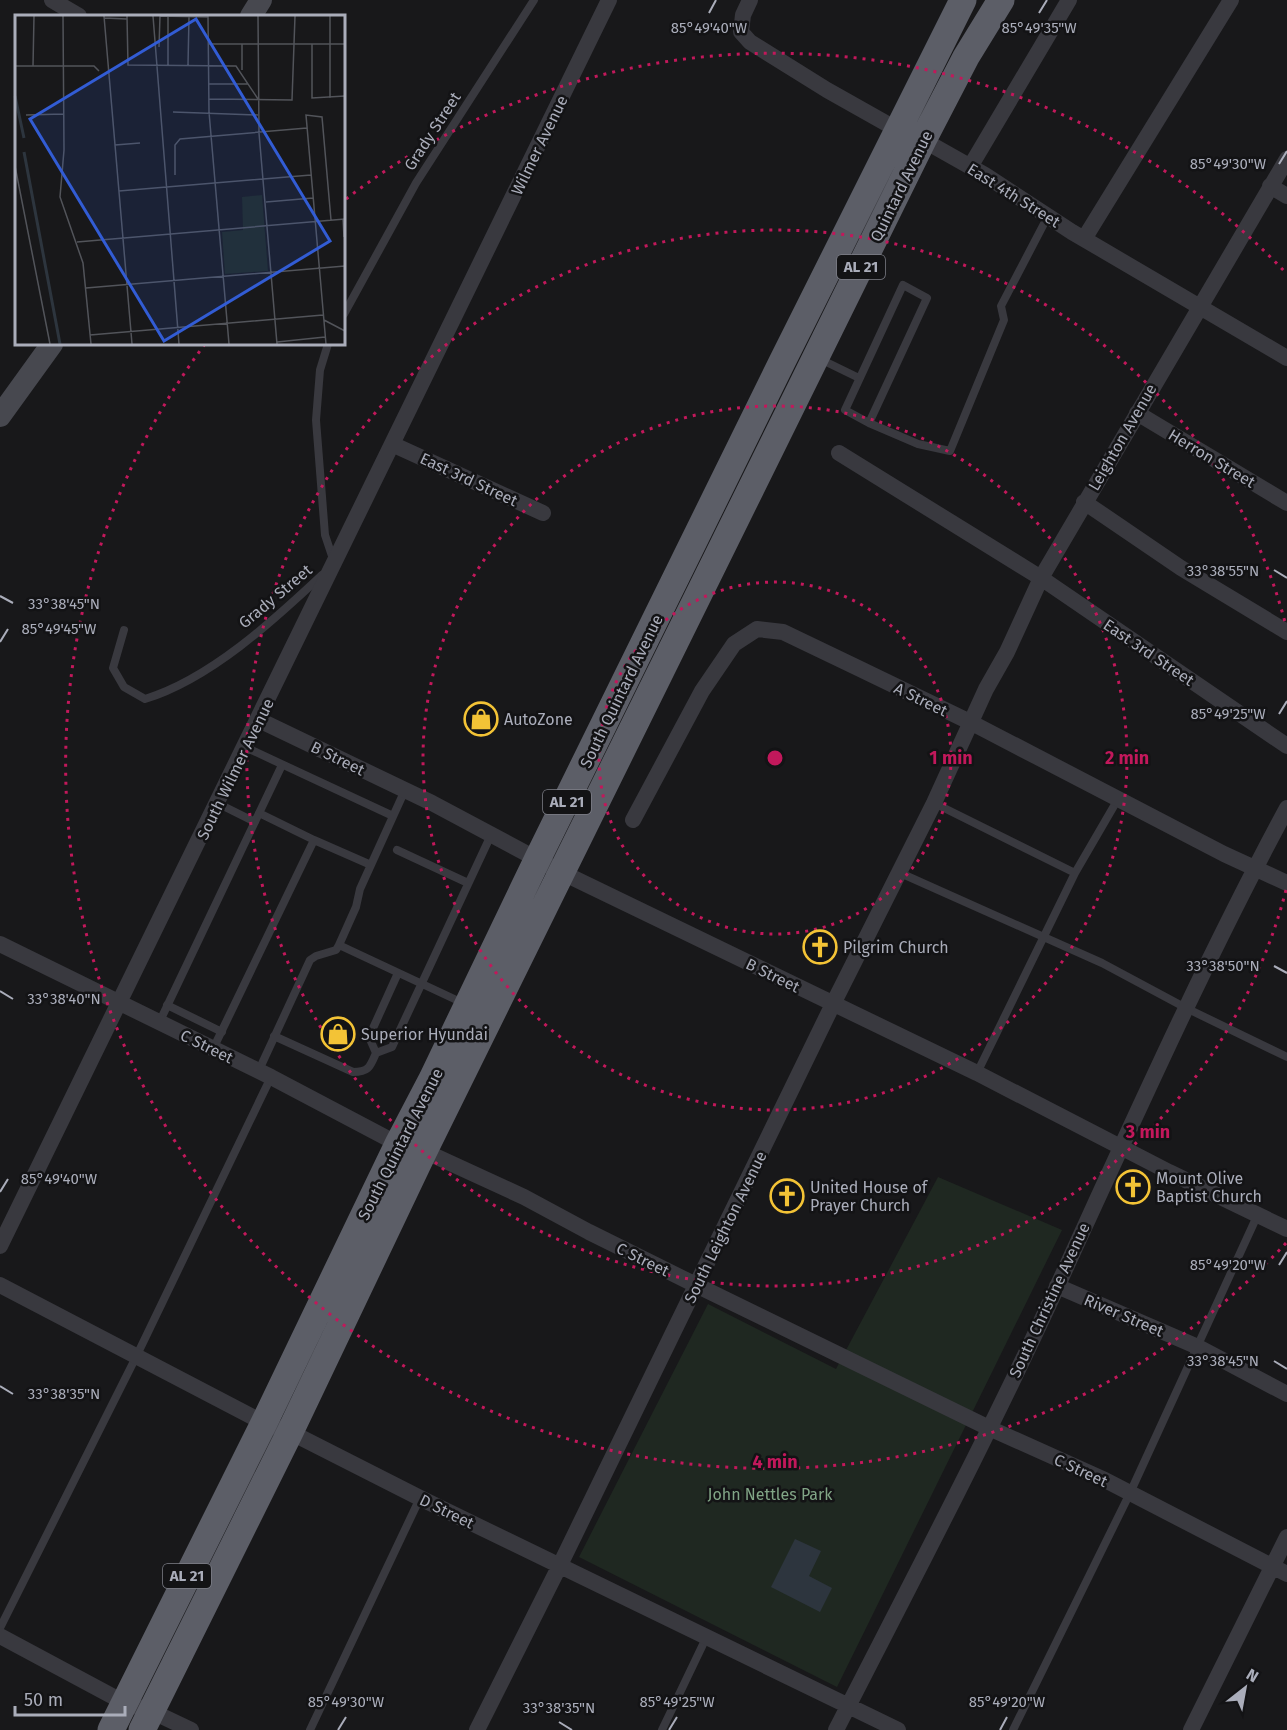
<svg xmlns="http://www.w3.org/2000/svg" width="1287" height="1730" viewBox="0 0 1287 1730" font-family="'Fira Sans',sans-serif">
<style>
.green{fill:#1f2821}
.water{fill:#2d353e}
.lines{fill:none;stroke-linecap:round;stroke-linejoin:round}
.service{stroke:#39393f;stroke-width:8}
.minor{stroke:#39393f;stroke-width:16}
.secondary{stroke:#47484f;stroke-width:22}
.trunk{stroke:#5c5e67;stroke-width:27}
.ticks{fill:none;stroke:#aaadba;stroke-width:2}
.ring{fill:none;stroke:#c2185b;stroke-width:3;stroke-dasharray:3 6}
.labels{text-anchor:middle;stroke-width:5;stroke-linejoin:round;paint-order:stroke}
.shield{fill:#131315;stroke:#7d7f88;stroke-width:1.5}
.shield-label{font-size:15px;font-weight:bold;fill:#aaadba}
.street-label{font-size:16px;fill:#aaadba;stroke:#131315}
.poi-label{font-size:16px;fill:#aaadba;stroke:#131315;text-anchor:start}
.park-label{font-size:16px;fill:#81a586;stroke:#131315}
.inset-river{fill:none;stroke:#2d353e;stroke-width:3}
.inset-road{fill:none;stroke:#52545a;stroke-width:1.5}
.view{fill:#325cd4;fill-opacity:0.15;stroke:#325cd4;stroke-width:3}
.inset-edge{fill:none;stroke:#aaadba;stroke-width:3}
.ticks-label{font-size:15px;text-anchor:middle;fill:#aaadba;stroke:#131315;stroke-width:5;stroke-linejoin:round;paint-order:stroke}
.centre{fill:#c2185b;stroke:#131315;stroke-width:3}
.ring-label{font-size:18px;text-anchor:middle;font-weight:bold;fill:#c2185b;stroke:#131315;stroke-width:5;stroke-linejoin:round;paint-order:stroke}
</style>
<rect width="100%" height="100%" fill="#18181a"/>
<path class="green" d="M938,1177L1062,1230L837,1687L579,1557L708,1304L836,1369Z"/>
<path class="water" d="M795,1539L821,1551L809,1576L832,1588L820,1612L771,1587Z"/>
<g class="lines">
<path class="service" d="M903,285L927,298L869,423L845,410Z
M344,314L416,183L534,0
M328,344L320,370L316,420L325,535L334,562
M820,359L859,378
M869,423L918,444L950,451L1004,320L1001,306L1048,216
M124,630L113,668L124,687L145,699C210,679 273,621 322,575
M245,747L393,816
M217,803L255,822
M934,803L1075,873
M259,813L314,840
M397,850L468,883
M898,872L1102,963L1186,1008L1287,1057
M339,945L356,907L360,889L405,790
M167,1005L222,1032
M159,1023L282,765
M274,1036L353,1072C369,1072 370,1067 376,1053L392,1047L491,835
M213,1049L314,840L371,865
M376,1053L369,1037L398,973
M259,1070L310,960L316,956L336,950L339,945L465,1004
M977,1073L1075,873L1118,799
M0,1628L137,1355L271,1077
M310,1730L420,1498
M662,1730L707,1636
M1013,1730L1130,1493L1258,1214"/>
<path class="minor" d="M52,0L79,16
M750,0L743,15L741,32L750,42L827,90L898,130L923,140L985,175L1072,232L1287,358
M970,167L1069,0
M1270,186L1287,196
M1084,239L1231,0
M1137,413L1287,503
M394,445L543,513
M839,453L1041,578L1287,746
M1084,502L1181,568L1287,632
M259,720L432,803L563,873L977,1073L1169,1172L1287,1229
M633,820L702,691L734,644L757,629L783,632L856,667L972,723L1224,854L1287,883
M0,944L271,1077L398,1144L424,1151L524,1197L589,1232L696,1285L989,1428L1105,1480L1287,1574
M0,1246L609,0
M0,1285L264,1423L290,1432L420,1498L898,1730
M1057,1286L1198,1347L1287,1394
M0,1636L125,1703L151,1711L191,1730
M477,1730L560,1565L833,1004L934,803L986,689L1007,652L1041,578L1287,159
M836,1730C911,1583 988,1437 1057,1287C1131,1126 1203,964 1287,808
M1191,1730L1287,1537"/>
<path class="secondary" d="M251,16L261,0
M0,416L52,344"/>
<path class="trunk" d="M111,1730L264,1423L398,1144L432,1079L538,858L782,362L963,0
M142,1730L290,1432L424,1151L923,140L966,57L1001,0"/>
</g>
<path class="ticks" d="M709,13L716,0M1039,13L1047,0M1279,164L1287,151M1274,570L1287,578M0,596L13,603M0,642L8,629M1279,714L1287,701M1274,966L1287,973M0,991L13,999M0,1192L8,1179M1279,1265L1287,1252M1274,1361L1287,1369M0,1386L13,1394M559,1722L572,1730M338,1730L346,1717M669,1730L677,1717M1000,1730L1007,1717"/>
<g class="ring">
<circle cx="775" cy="758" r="176"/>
<circle cx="775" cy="758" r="352"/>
<path d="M1286 890A528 528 0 1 1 1286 626"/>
<path d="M1286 1243A704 704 0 0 1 205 344M346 199A704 704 0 0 1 1286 273"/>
</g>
<defs>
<g id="shop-ring" transform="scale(1.725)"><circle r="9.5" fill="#131315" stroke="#f3c336" stroke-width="1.5"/><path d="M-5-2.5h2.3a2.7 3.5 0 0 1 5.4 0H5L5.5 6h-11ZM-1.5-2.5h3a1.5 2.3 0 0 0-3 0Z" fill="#f3c336"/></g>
<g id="church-ring" transform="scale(1.725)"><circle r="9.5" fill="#131315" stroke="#f3c336" stroke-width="1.5"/><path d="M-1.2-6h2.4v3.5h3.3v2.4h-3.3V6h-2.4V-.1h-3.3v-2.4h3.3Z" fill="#f3c336"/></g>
</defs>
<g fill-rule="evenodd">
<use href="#shop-ring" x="481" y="719"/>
<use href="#church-ring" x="820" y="947"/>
<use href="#shop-ring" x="338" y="1034"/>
<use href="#church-ring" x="1133" y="1187"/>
<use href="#church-ring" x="787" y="1196"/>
</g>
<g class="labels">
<g class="shield">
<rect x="837" y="255" width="48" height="24" rx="4.5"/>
<rect x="543" y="790" width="48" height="24" rx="4.5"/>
<rect x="163" y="1564" width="48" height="24" rx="4.5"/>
</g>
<g class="shield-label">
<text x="861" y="272">AL 21</text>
<text x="567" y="807">AL 21</text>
<text x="187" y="1581">AL 21</text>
</g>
<g class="street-label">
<text transform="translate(432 131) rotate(-57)" y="6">Grady Street</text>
<text transform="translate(539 145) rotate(-64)" y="6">Wilmer Avenue</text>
<text transform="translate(901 186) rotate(-64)" y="6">Quintard Avenue</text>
<text transform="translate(1014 195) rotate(32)" y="6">East 4th Street</text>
<text transform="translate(1122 437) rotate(-60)" y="6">Leighton Avenue</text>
<text transform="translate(1212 458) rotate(31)" y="6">Herron Street</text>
<text transform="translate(469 479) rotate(25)" y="6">East 3rd Street</text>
<text transform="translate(275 596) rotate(-40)" y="6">Grady Street</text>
<text transform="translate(1149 652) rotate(34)" y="6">East 3rd Street</text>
<text transform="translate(621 691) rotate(-64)" y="6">South Quintard Avenue</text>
<text transform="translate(921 699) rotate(26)" y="6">A Street</text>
<text transform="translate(338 758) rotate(26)" y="6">B Street</text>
<text transform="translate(235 769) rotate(-64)" y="6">South Wilmer Avenue</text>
<text transform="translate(773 975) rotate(26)" y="6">B Street</text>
<text transform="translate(207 1046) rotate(26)" y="6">C Street</text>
<text transform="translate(400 1144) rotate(-63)" y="6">South Quintard Avenue</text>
<text transform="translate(725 1227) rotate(-64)" y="6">South Leighton Avenue</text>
<text transform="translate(643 1259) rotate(26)" y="6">C Street</text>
<text transform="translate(1049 1300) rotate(-65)" y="6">South Christine Avenue</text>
<text transform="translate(1124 1315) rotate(23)" y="6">River Street</text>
<text transform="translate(1081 1470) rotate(25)" y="6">C Street</text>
<text transform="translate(447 1511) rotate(26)" y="6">D Street</text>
</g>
<g class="poi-label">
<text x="504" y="725">AutoZone</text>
<text x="843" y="953">Pilgrim Church</text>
<text x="361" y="1040">Superior Hyundai</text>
<text x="1156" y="1184">Mount Olive<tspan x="1156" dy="18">Baptist Church</tspan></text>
<text x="810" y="1193">United House of<tspan x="810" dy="18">Prayer Church</tspan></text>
</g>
<g class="park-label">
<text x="770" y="1500">John Nettles Park</text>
</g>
</g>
<g transform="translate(15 15)">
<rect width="330" height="330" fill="#18181a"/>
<path d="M247,180L253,256L210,259L207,217L228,215L227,182Z" fill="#1f2821"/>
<path class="inset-river" d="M0,81L9,123M9,137L45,329"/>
<path class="inset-road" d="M48,1L49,135L45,182L68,248L76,329M89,1L117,329M112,1L113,50L221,51L243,84M138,1L164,329M145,1L193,2M193,1L194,97L214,329M243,1L244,118L262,329M153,2V50M89,3L112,4M193,29H330M227,29V55M297,29V83L330,81M144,32L145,1M173,50L174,2M0,51H79L84,56M18,51L19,1M193,69H233M315,83V1M194,84L277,85L280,1M158,97L243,100M11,100L48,99M100,130L125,128M0,151L35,329M160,160V130L165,124L292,113M104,176L296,160M251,187L298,183M328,204L329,222M62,227L330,204M71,273L330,251M309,305L330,316M75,320L308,300M262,327L310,322M311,329L291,100L307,102L316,205"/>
<path class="view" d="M181,4L315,226L149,326L15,104Z"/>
<rect width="330" height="330" class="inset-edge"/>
</g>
<g class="ticks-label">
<text x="709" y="33">85°49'40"W</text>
<text x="1039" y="33">85°49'35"W</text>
<text x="1228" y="169">85°49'30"W</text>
<text x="1223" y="576">33°38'55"N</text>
<text x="64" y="609">33°38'45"N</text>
<text x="59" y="634">85°49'45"W</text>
<text x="1228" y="719">85°49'25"W</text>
<text x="1223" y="971">33°38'50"N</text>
<text x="64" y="1004">33°38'40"N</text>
<text x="59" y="1184">85°49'40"W</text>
<text x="1228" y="1270">85°49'20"W</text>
<text x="1223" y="1366">33°38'45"N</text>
<text x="64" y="1399">33°38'35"N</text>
<text x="346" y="1707">85°49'30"W</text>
<text x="677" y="1707">85°49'25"W</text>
<text x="1007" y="1707">85°49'20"W</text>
<text x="559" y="1713">33°38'35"N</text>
</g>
<circle cx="775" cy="758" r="9" class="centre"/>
<g class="ring-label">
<text x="951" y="764">1 min</text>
<text x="1127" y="764">2 min</text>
<text x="1148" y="1138">3 min</text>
<text x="775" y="1468">4 min</text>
</g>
<g transform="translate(1245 1688) rotate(31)" stroke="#131315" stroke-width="4.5" paint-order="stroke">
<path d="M0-4.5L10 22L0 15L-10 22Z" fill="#aaadba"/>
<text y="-9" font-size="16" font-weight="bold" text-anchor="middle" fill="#aaadba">N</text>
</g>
<path d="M15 1706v9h110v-9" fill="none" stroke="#aaadba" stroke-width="3"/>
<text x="24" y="1706" font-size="18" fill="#aaadba" stroke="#131315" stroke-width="4.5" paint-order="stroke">50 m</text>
</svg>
